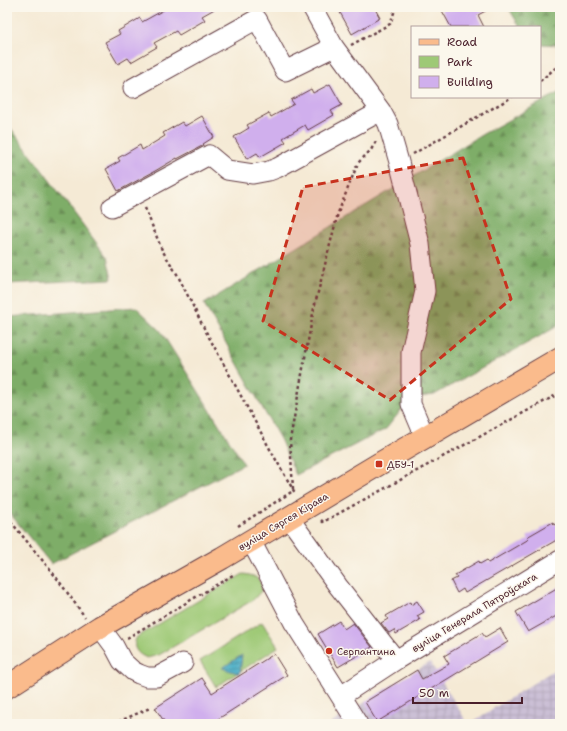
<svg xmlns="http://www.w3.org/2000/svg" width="567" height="731" viewBox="0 0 567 731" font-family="'Shantell Sans',sans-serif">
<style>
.industrial{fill:url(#industrial-grid)}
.green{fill:#9ec976;stroke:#747450}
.forest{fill:url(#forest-firs);stroke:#646649}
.water{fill:url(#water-rules);stroke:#476578}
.building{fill:#d0afed}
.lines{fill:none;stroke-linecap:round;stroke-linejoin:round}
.minor-casing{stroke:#643d44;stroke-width:21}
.major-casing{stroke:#643d44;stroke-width:24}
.path{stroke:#643d44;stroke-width:2.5;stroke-dasharray:3 3;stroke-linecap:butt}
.minor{stroke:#fff;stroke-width:19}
.major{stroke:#fabb8c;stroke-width:22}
.marked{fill:#c8321e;fill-opacity:0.2;stroke:#c8321e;stroke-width:3;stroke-dasharray:8 5;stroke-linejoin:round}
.poi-dot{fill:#c8321e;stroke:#fbf7ec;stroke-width:1.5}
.labels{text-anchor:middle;stroke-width:3;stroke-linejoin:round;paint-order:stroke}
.poi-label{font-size:10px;fill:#4a1f2b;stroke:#fbf7ec;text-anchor:start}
.street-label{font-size:10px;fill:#4a1f2b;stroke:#fbf7ec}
</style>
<defs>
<pattern id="industrial-grid" width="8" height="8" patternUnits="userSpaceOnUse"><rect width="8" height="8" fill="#cbbfd5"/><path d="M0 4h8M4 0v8" fill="none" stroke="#b0a4b7"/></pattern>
<pattern id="forest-firs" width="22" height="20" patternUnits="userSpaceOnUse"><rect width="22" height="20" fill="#7ead67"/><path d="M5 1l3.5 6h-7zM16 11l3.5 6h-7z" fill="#698c55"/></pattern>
<pattern id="water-rules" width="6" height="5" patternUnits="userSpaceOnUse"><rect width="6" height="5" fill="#44abc4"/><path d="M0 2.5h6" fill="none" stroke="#3b8b9f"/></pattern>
</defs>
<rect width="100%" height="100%" fill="#fbf7ec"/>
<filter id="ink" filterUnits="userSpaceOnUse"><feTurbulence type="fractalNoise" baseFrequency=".025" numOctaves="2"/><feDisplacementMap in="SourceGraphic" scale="8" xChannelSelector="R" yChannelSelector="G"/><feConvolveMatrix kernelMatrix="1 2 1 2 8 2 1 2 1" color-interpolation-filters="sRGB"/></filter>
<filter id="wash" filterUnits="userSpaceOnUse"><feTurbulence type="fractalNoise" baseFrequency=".012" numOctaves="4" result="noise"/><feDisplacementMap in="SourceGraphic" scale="16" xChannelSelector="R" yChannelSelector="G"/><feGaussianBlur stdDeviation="0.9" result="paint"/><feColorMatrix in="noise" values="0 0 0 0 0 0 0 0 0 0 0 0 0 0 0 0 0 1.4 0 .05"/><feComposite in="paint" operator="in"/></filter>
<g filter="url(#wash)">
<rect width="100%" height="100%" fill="#f5ead5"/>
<path class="industrial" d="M430,662L468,724H330Z
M560,666V724H469Z"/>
<path class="green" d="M243,574C254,575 262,578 262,590L253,600L159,655L147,658C137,654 131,647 137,637Z
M262,622L278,647L216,687L200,661Z"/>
<path class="forest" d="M508,7H560V45L540,44V27H520Z
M560,92V325L434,395L411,398L386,429L296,475L280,439L204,304L483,134Z
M7,123L107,257L112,279L7,284Z
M136,307L160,330L244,464L51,564L7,510V317Z"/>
<path class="water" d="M242,655L240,674L222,668Z"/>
<g id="blocks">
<path class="building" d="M169,7H218L202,16L205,20L179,35L176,31L154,43L157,47L131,62L128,58L118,64L105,42L120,34L118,31L140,18L142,22Z
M337,7H374L380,18L352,34Z
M440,7H493L478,15L484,27H451Z
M330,84L342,105L331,111L334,115L308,130L305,125L283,138L286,142L260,157L257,153L247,159L234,137L249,128L247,125L269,113L271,117L294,104L291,100L311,89L313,93Z
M202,116L214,137L203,144L204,145L177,159V158L155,171L118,191L106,169L120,161L118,158L140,145L142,150L165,136L163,133L182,122L185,126Z
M560,521V538L465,593L463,589L457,593L451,581L457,578L455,575L479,561L480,564L487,560L488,563L529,539L527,537L553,522L554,525Z
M560,586V614L528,632L516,612Z
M417,601L424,612L417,616L420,620L396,634L394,630L389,633L381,623L388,619L386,616L410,602L411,605Z
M339,621L344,629L353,623L372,647L338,667L318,634Z
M500,628L508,642L377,722L365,702L417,670L422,679L449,664L444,656L482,633L485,637Z
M274,654L287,675L218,719L222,724H166L155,708L202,678L212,693Z"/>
</g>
</g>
<g filter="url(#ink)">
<use href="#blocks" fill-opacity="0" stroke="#643d44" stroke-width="1"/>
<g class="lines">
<g class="minor-casing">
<path id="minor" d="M312,7L334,47L381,111L388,124L399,162L420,244L425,291L411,352V404L425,437
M133,88L257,19L285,71L334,47
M112,207L209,155L227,170L253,174L269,171L277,168L381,111
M289,518L338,586L396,660L560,560
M251,541L294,623L358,724
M100,627L114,646L122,661L133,671L139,674L147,677H157L183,663
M341,696L396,660"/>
</g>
<g class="major-casing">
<path id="major" d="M7,687L100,627L222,558L379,464L560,358"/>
</g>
<path class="path" d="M351,45L390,24L396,7
M540,81L560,64
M413,154L512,97
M145,208L162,250L177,274L204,328L271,451L295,493
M293,489L290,440L314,308L338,213L358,163L371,150L376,141
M7,517L56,577L85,617
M321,520L323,522L560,393
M238,526L293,491
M127,638L233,575L231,573
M113,724L150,708"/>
<use href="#minor" class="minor"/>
<use href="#major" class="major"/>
</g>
</g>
<path class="marked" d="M463,158L511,299L390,400L263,321L303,187Z"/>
<g class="poi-dot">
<rect x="375" y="460" width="8" height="8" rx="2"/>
<circle cx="329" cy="651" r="4"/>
</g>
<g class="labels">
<g class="poi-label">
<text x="387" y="468">ДБУ-1</text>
<text x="337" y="655">Серпантина</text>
</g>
<g class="street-label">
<text transform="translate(283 521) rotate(-31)" y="4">вуліца Сяргея Кірава</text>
<text transform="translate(474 612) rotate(-31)" y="4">вуліца Генерала Пятроўскага</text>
</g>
</g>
<rect width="567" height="731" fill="none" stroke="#fbf7ec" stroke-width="24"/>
<rect x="411" y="26" width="130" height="72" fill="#fbf7ec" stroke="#b4a19f"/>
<rect x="419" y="39" width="20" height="6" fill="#fabb8c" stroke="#b4a19f"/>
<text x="447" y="46" font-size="12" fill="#4a1f2b">Road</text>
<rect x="419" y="56" width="20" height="12" fill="#9ec976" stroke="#b4a19f"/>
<text x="447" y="66" font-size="12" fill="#4a1f2b">Park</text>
<rect x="419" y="76" width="20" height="12" fill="#d0afed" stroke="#b4a19f"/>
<text x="447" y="86" font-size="12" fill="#4a1f2b">Building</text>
<path d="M413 697v6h109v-6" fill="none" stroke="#4a1f2b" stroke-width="2"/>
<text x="419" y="697" font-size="12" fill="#4a1f2b" stroke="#fbf7ec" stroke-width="3" paint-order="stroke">50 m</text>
</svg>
